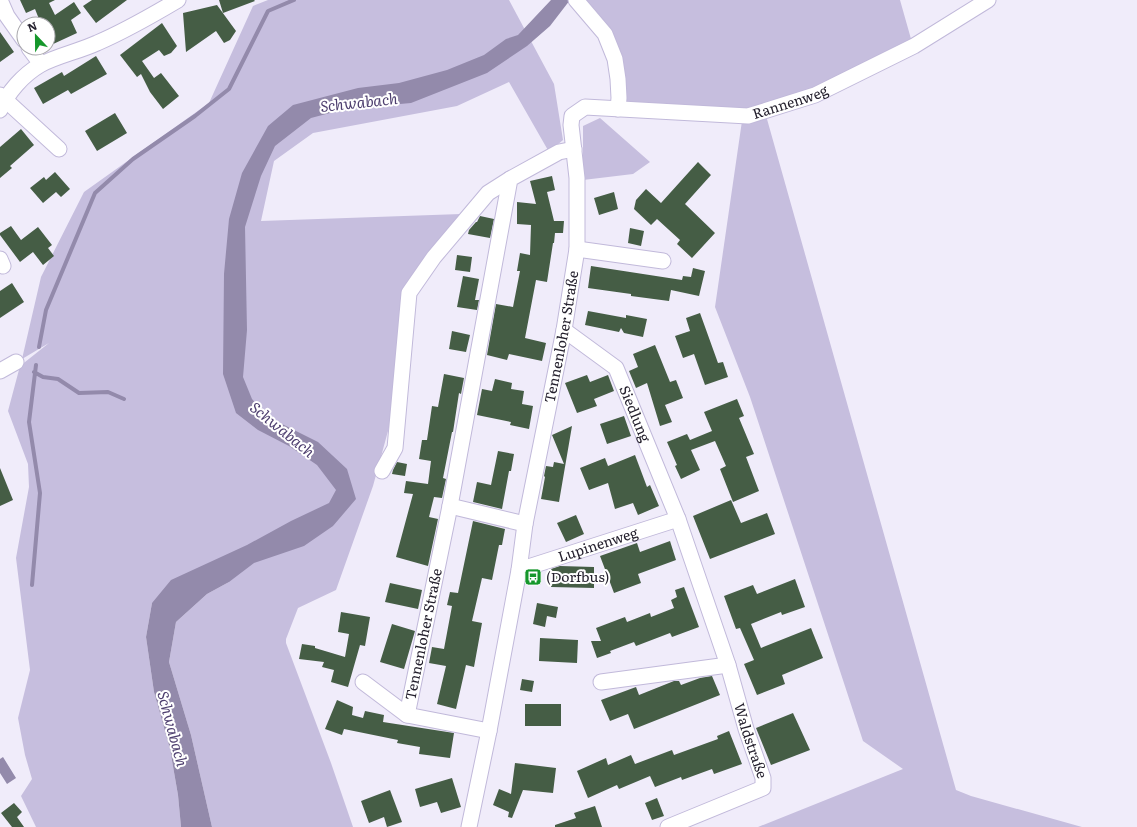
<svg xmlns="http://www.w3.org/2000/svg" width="1137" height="827" viewBox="0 0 1137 827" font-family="Literata,serif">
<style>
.green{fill:#c6bede}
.water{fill:#938aab}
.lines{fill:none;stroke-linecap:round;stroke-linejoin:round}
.stream{stroke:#938aab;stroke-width:4}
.building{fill:#455d45}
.minor-casing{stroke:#c1b9da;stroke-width:17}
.minor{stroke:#fff;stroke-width:15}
.labels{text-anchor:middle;stroke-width:4;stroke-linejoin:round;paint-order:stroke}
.street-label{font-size:14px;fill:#24202d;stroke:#fff}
.poi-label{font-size:14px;fill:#24202d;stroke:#fff;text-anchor:start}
.water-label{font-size:15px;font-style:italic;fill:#4e3f6f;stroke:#fff}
</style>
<rect width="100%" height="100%" fill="#f0ecfa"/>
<path class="green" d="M268,0H509L554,84L563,140L549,152L509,82L457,106L313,133L274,161L261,221L461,214L404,293L394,409L373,486L336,590L298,608L286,639V643L331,763L353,827H212L191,735L169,662L176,622L207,594L229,582L152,603L146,637L154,692L170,749L178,795L181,827H36L21,796L32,779L25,755L18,718L30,670L16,558L29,487L28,464L8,411L20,366L49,343L22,359L41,277L84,192L209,103L253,6Z
M586,0H900L913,46L765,112L956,790L971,796L1082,827H758L903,769L863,741L750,397L715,307L743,114L627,106L610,28Z
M600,118L650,162L633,174L583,180V126Z"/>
<path class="water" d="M551,0H570L550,26L527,46L487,73L411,103L345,109L311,118L275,146L261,176L245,227L247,330L243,377L252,399L268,417L318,442L347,469L356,499L333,526L304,546L254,563L229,582L207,594L176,622L169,662L191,735L212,827H181L178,795L170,749L154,692L146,637L152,603L171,580L247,545L291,521L329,503L336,490L317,465L289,446L258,430L236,413L223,374L224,274L229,219L242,173L268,126L293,105L358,88L399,83L447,70L484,55L506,39L518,35Z
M3,757L16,778L7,784L0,773V759Z"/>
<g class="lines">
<path class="stream" d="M39,347L46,310L95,193L133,159L195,116L229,89L268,11L294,0
M34,372L43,377L58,379L79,393L108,392L124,399
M32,585L40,493L29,422L36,365"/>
</g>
<path class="building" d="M20,0H55L49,3L55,15L74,2L81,13L71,20L77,33L51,45L48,38V24H41L35,9L26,13Z
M92,0H127L96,23L83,6Z
M219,0H254L255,1L223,13Z
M217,5L236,31L230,40L224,43L216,31L186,52L183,13Z
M162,23L177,46L171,53L164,56L159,50L142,61L154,78L161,73L179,96L163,109L150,92L141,74L137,77L120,55Z
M0,32L14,52L0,62Z
M96,56L107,74L71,94L68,90L43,104L34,88L62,72L64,76Z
M115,113L127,133L97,151L85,131Z
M21,129L34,145L10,166L12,168L0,178V147Z
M698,162L711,175L685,204L715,233L692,258L677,244L680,240L657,219L651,225L634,209L636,200L646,189L661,203Z
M55,172L70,189L61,197L56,192L43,203L30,188L44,177L46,180Z
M552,176L555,190L547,192L554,221H564L563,233H555L554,243H553L547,282L536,280L525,338L546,343L542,361L509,354L507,360L487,355L496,304L513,307L520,271H517L520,253L530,255L531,225L517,224V202L536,204L530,181Z
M614,192L618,209L599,215L594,198Z
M480,216L494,219L490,238L468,234L469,230L476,222H477Z
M11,226L21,240L38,227L52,245L48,248L54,256L43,265L33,252L20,262L0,235V233Z
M630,228L644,231L641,246L628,243Z
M457,255L472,257L470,272L455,270Z
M591,266L682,280L683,276L691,277L693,268L705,271L699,296L671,290L669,301L631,296V294L588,288Z
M463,276L479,279L475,300H479L477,310L457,307Z
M12,283L24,302L0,318V291Z
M588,311L626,318V315L647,319L643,337L624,333L621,328L619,332L585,325Z
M700,313L718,363L723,362L728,377L705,385L694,354L683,358L675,336L690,331L686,318Z
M452,331L470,335L466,352L449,349Z
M655,345L670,382L676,380L683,398L665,405L672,422L660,426L647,383L636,388L629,371L638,367L633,354Z
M444,374L464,378L461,394L459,393L453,432H452L443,478L446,479L442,498L434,497L429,517L438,519L428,566L396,557L413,494L404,493L406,481L428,484L431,461L419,459L422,440H427L432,406L438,407Z
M587,375L590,382L608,375L614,391L594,399L597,406L577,413L565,383Z
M495,379L512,383L511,389L524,391L522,404L533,406L529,429L510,425L511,422L477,415L482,389L492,391Z
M737,399L744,416L739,418L754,454L746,457L759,491L733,502L720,469L726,466L715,441L691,450L700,470L681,479L675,466L677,465L667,442L687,434L690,440L712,431L704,412Z
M624,416L631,436L607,444L600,424Z
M572,426L559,502L541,499L545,477L544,476L546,466L553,467L554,462L564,464L552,435Z
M498,451L514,454L511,471H509L502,509L473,502L477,482L491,485Z
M635,455L647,487L650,485L659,506L638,515L633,503L615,509L608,483L589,490L580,468L605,458L608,466Z
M397,462L407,464L405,476L392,474L393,470Z
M0,468L13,500L0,506Z
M731,500L741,523L767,513L775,534L710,559L693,516Z
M576,515L584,534L566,542L557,523Z
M473,521L505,529L502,545H499L492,580L482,578L472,621L482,623L474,667L466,665L456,709L437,704L446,666L429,663L432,647L444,649L452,606L447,605L450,592L458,593Z
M670,541L676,560L638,574L641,583L614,593L600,556L637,543L640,552Z
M560,566L594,567V588L551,587V569Z
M795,579L805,607L782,615L781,612L751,624L761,648L811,628L823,658L782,675L785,684L757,695L744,664L754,660L740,628L736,629L724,596L753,585L757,594Z
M390,583L422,590L418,609L385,602Z
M684,587L699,627L672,637L670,633L636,646L634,642L610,651L611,653L597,658L591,641H601L596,628L625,617L627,622L650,613L651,617L674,608L671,600L677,597L675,590Z
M537,603L558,607L556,618L547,616L545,627L533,624Z
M341,612L370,617L365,646L360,645L348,687L331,682L334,670L322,667L324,662L299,659L302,644L315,646V648L345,657L349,634L338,632Z
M392,624L415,631L404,669L380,662Z
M540,638L578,640L577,663L539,661Z
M712,676L720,695L634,729L628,714L610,721L601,700L636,687L639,695L674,681H679L681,685L700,678Z
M522,679L534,681L532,692L520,690Z
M337,700L353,707L352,715L363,718L365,711L384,715L383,722L454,733L450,758L419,754L420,747L397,743L398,740L344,729L342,735L325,729Z
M525,704H561V726H525Z
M793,713L810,750L771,765L756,728Z
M729,731L742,764L714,774L712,769L682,780L681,777L655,787L650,776L619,789L617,785L588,798L577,771L606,758L608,765L631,755L635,764L672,750L674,755L718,739L717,736Z
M515,763L556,768L553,793L523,790L512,818L508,817L509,812L493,805L499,789L511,794Z
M452,778L461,807L441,813L437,802L420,807L415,789Z
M390,790L402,822L387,827L384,817L369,823L361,801Z
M657,798L664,816L652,820L645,803Z
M14,803L22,812L17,817L24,827H12L1,813Z
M595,806L602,827H555V825L576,818L574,813Z"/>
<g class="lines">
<g class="minor-casing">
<g id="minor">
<path d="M0,0L7,16L24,40"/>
<path d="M576,0L605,34L615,59L618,79L619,98L618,109"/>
<path d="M29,48L41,64"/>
<path d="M0,95L59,149"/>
<path d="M0,110C8,92 23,75 40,65C56,56 80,51 97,43C125,31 151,16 178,0"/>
<path d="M577,249L663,261"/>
<path d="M0,259L3,266"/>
<path id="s1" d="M564,330L616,368L678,519L728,665L746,729L763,778V788L668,827"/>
<path d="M0,371L16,362"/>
<path d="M382,471L395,448L409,293L434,257L488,193L510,179"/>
<path d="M450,506L525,524"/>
<path id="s2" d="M519,570L678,519"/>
<path d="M363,682L407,715"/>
<path d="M601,682L728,665"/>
<path id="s3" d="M489,731L407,715L450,506L510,179L559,152L574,149"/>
<path id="s4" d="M469,827L489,731L519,570L525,524L564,330L577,249V178L571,125L572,116L585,107L748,116L815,95L914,46L988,0"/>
</g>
</g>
<use href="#minor" class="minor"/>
</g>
<defs>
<g id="bus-square" transform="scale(0.9)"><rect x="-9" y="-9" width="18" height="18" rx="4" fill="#15972b" stroke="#fff"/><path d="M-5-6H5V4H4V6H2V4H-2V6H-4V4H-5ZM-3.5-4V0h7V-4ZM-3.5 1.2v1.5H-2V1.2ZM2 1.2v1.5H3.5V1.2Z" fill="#fff"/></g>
</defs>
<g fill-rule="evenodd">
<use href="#bus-square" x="533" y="577"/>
</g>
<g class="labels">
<g class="street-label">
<text dy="5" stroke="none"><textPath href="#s4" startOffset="945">Rannenweg</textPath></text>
<text dy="5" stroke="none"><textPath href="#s4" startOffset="499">Tennenloher Straße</textPath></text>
<text dy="5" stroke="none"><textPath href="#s1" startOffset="114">Siedlung</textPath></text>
<text dy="5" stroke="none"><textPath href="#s2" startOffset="83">Lupinenweg</textPath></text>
<text dy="5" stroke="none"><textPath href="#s3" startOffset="166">Tennenloher Straße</textPath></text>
<text dy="5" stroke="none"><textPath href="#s1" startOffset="461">Waldstraße</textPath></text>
</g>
<g class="poi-label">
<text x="546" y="582">(Dorfbus)</text>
</g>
<g class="water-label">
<text transform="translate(359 103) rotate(-6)" y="5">Schwabach</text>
<text transform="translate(282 430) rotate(39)" y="5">Schwabach</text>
<text transform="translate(172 729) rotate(75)" y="5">Schwabach</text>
</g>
</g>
<g transform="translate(36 36) rotate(338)"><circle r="19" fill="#ffffff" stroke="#a7a6ab"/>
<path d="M0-3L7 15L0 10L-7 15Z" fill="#15972b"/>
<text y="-6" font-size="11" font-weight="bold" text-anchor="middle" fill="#24202d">N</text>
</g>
</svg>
